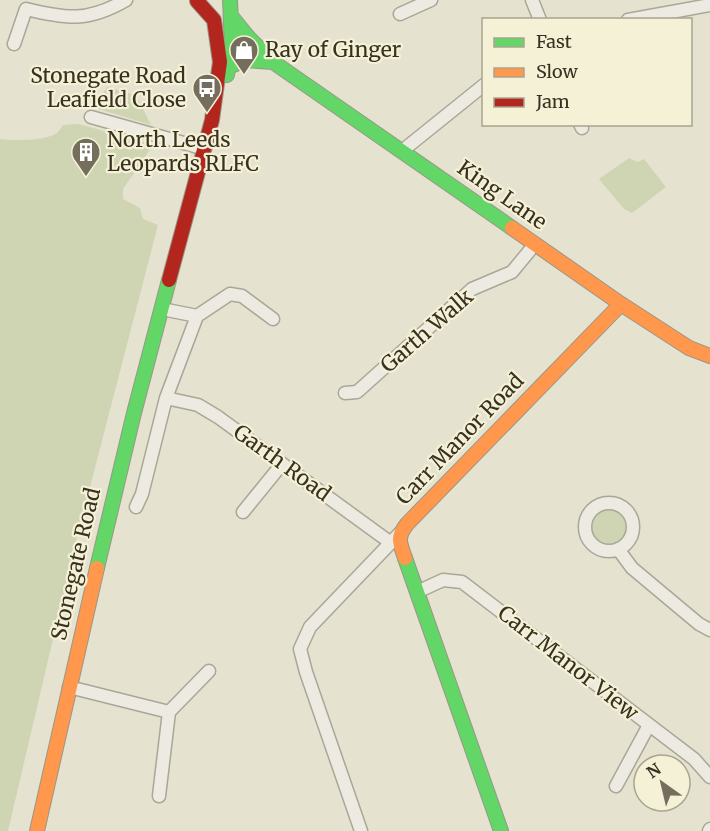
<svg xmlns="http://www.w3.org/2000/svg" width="710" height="831" viewBox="0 0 710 831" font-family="Merriweather,serif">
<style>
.green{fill:#cfd5b2}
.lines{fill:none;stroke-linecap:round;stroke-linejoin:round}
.street-casing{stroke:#aaa698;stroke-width:15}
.fast-casing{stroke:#9a9688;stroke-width:16}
.slow-casing{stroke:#9a9688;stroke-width:16}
.jam-casing{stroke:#9a9688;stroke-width:16}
.street{stroke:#edebe1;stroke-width:12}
.fast{stroke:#63d668;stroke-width:14}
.slow{stroke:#ff974d;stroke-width:14}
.jam{stroke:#b3261e;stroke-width:14}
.labels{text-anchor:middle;stroke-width:4.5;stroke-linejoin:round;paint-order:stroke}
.poi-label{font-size:21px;fill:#383020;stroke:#f4f1d6;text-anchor:start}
.street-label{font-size:21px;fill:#383020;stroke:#f4f1d6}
</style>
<rect width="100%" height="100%" fill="#e5e2cf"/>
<path class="green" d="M107,87L136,95L151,125L95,108Z
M79,124L153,145L123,189V199L140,208L143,219L158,225L76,541L8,831H0V139C13,141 46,141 57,133C59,131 61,128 63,125Z
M629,158L638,162L644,159L666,187L632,213L624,209L599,179Z
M590 527a19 19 0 1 1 38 0a19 19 0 1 1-38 0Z"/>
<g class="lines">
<g class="street-casing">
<path id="street" d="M532,0L540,20
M400,14L431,0
M628,20L710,5
M14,44L26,9C67,19 88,22 126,0
M91,117L205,149
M580,124L582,128
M402,151L484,85
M197,316L230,294L242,296L273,319
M345,393L357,392L472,289L512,272L535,244
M166,398L198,405L218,417L391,543
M585 527a24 24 0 1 1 48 0a24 24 0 1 1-48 0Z
M136,507L142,494L166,398L197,316L162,309
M243,512L282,464
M618,549L632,568L699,624L710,630
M417,592L443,580L462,582L694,759L710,777
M69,687L169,712
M616,786L649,725
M159,796L169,712L209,671
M361,831L306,672L300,649L310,627L400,533
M709,831L710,829"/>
</g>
<g class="fast-casing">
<path id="fast" d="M231,16L248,37L273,62L512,228
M228,67L245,60L273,62
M227,75L232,46L230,0
M405,558L501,831
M97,568L134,413L169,280"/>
</g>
<g class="slow-casing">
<path id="slow" d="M512,228L621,304L689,348L710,356
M405,558C400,543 396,538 407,524L621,304
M37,831L97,568"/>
</g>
<g class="jam-casing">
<path id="jam" d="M169,280L212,120L220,62L214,20L197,1"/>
</g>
<use href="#street" class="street"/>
<use href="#fast" class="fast"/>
<use href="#slow" class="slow"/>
<use href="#jam" class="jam"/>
</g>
<defs>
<g id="shop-pin" transform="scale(1.5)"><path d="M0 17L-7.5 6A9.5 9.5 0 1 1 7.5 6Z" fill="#756e5d" stroke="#f4f1d6"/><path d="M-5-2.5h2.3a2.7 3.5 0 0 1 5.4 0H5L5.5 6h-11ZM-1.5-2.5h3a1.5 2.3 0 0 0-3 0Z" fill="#fff"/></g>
<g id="bus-pin" transform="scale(1.5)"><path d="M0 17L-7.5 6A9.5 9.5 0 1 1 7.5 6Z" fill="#756e5d" stroke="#f4f1d6"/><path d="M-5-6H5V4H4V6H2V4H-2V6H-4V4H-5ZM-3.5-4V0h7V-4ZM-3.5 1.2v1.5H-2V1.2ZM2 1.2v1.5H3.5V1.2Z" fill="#fff"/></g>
<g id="building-pin" transform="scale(1.5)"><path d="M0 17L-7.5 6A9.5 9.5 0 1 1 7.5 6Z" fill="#756e5d" stroke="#f4f1d6"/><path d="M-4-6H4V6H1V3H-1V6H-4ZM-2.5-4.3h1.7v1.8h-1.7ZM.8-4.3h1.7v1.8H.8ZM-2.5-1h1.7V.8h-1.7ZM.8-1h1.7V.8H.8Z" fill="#fff"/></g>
</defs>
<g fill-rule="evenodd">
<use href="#shop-pin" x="244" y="50"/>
<use href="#bus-pin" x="207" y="88"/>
<use href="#building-pin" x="86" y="152"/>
</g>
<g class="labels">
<g class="poi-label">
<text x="265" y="57">Ray of Ginger</text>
<text x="186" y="83" text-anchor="end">Stonegate Road<tspan x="186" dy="24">Leafield Close</tspan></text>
<text x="107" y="147">North Leeds<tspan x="107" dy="24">Leopards RLFC</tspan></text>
</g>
<g class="street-label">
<text transform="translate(502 195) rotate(35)" y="7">King Lane</text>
<text transform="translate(427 331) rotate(-41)" y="7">Garth Walk</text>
<text transform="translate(460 439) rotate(-46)" y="7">Carr Manor Road</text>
<text transform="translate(282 463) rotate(36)" y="7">Garth Road</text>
<text transform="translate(76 564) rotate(-77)" y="7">Stonegate Road</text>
<text transform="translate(568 663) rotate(38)" y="7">Carr Manor View</text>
</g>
</g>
<rect x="482" y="18" width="210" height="108" fill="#f4f1d6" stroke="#a9a48d" stroke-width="1.5"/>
<rect x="494" y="38" width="30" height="9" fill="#63d668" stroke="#a9a48d" stroke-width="1.5"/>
<text x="536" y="48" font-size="18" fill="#383020">Fast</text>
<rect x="494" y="68" width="30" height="9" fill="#ff974d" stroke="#a9a48d" stroke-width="1.5"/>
<text x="536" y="78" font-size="18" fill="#383020">Slow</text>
<rect x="494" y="98" width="30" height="9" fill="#b3261e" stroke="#a9a48d" stroke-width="1.5"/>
<text x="536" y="108" font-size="18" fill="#383020">Jam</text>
<g transform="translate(662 783) rotate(326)"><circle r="28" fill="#f4f1d6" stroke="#a9a48d" stroke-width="1.5"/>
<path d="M0-4.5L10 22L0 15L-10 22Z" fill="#756e5d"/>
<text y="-9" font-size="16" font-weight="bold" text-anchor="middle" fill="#383020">N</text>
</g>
</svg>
